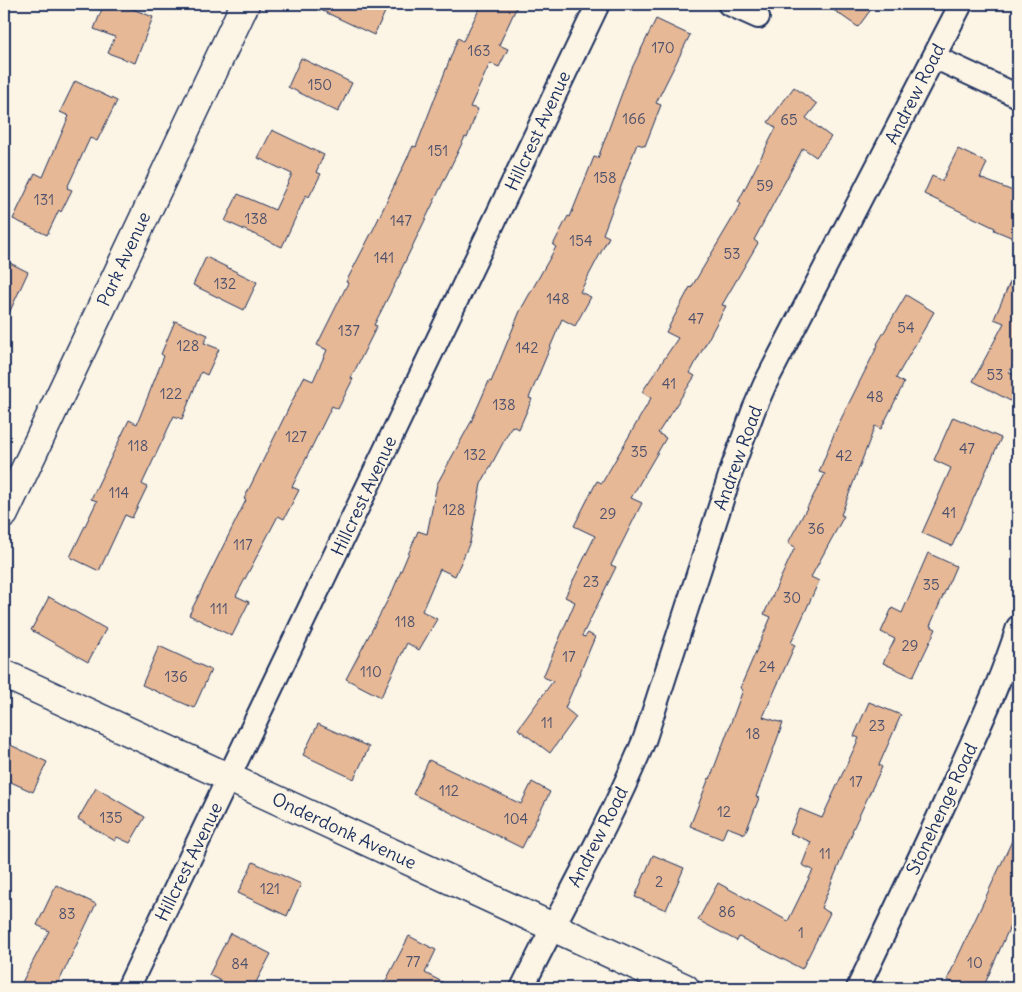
<svg xmlns="http://www.w3.org/2000/svg" width="1022" height="992" viewBox="0 0 1022 992" font-family="Delius,sans-serif">
<style>
.building{fill:#e6b896;stroke:#1b2f5e}
.lines{fill:none;stroke-linecap:round;stroke-linejoin:round}
.minor-casing{stroke:#1b2f5e;stroke-width:26}
.tertiary-casing{stroke:#1b2f5e;stroke-width:31}
.minor{stroke:#fcf5e5;stroke-width:22}
.tertiary{stroke:#fcf5e5;stroke-width:28}
.labels{text-anchor:middle;stroke-width:4.5;stroke-linejoin:round;paint-order:stroke}
.number-label{font-size:15px;fill:#4e516c}
.street-label{font-size:18px;fill:#1b2f5e;stroke:#fcf5e5}
</style>
<rect width="100%" height="100%" fill="#fcf5e5"/>
<filter id="ink" filterUnits="userSpaceOnUse"><feTurbulence type="fractalNoise" baseFrequency=".02" numOctaves="2"/><feDisplacementMap in="SourceGraphic" scale="10" xChannelSelector="R" yChannelSelector="G"/><feConvolveMatrix kernelMatrix="1 2 1 2 8 2 1 2 1" color-interpolation-filters="sRGB"/></filter>
<g filter="url(#ink)">
<path class="building" d="M104,4H120L153,17L135,63L108,53L115,37L94,29Z
M308,4H389L374,35Z
M482,4H518L499,45L508,49L499,67L490,63L470,107L478,109L467,138L465,137L400,272H401L374,325L377,326L351,378L353,379L338,409L332,406L292,487L299,490L284,519L278,516L236,596L249,602L232,636L189,615L246,500L244,499L304,377L313,381L327,350L317,345L348,283L346,282L374,228L413,146L416,147L458,38L463,41Z
M825,4H875L858,27Z
M656,19L690,35L656,103L661,105L645,146L637,144L603,234L609,237L580,292L591,297L575,326L562,319L529,398L532,399L519,429L512,426L481,484L470,542L455,576L440,569L422,611L437,619L419,650L407,643L381,697L346,679L393,590L418,531L427,534L437,484L471,422L489,381L491,382L520,311L556,247L553,245L568,216L570,217L594,157L598,158L629,74Z
M301,58L352,83L338,112L288,87Z
M75,81L117,101L97,141L90,138L67,188L72,190L61,212L59,210L47,235L13,219L35,173L43,177L69,116L60,112Z
M794,87L817,104L806,118L831,137L816,157L803,148L754,240L758,243L722,305L726,306L690,373L695,376L658,433L666,438L631,498L642,503L611,565L616,567L582,636L585,637L588,633L595,637L565,708L576,717L550,753L518,729L553,681L543,677L575,602L565,597L595,536L574,526L597,481L602,483L651,398L642,392L678,338L666,332L690,287L691,288L741,204L738,202L776,128L768,122Z
M272,130L324,155L316,172L321,174L309,197L306,195L282,247L225,221L238,194L275,210L292,174L258,158Z
M958,149L987,163L980,178L1018,193V240L994,230L995,228L924,194L932,176L942,181Z
M206,257L257,282L244,310L193,285Z
M4,260L28,272L4,324Z
M1018,264V355L1009,372L1018,377V405L973,381L1004,323L994,319Z
M906,295L934,312L896,378L904,383L881,429L875,426L841,515L844,516L811,577L819,581L791,643L795,645L763,717L783,723L756,797L759,798L745,834L727,827L722,839L690,826L709,778L710,779L743,690L740,688L771,617L764,614L795,547L788,543L825,474L819,472L836,429L878,345L877,344Z
M175,321L208,335L204,343L219,349L207,375L201,372L182,419L174,416L142,484L147,487L132,518L125,515L99,571L70,557L97,501L91,499L129,420L137,424L164,356L161,354Z
M953,417L1001,438L952,546L922,533L951,468L934,460Z
M928,553L956,566L930,626L936,629L913,677L883,663L895,639L881,632L892,608L902,613Z
M49,597L106,629L88,662L31,630Z
M159,646L211,670L194,708L142,685Z
M869,702L901,715L879,765L882,767L852,831H853L821,908L830,913L802,969L739,937L737,941L698,920L718,883L788,921L813,870L802,865L811,842L790,833L800,809L822,818L859,738L854,736Z
M318,724L369,747L354,779L303,755Z
M4,742L47,762L33,792L4,779Z
M429,760L521,804L532,782L550,792L522,848L413,794Z
M96,788L145,817L130,843L117,837L115,841L78,819Z
M1018,828V908L983,988H966L947,980Z
M653,855L684,868L666,910L635,897Z
M253,862L301,884L287,916L238,893Z
M56,885L96,904L56,988H19L49,931L37,925Z
M230,933L271,954L253,988H235L209,975Z
M409,936L436,950L425,973L454,988H382Z"/>
<g class="lines">
<g class="minor-casing">
<path id="minor" d="M729,4L758,17
M934,57L1018,96
M128,988L598,4
M522,988C563,905 610,824 645,738L733,466L754,409L765,384L961,4
M858,988C890,921 922,853 953,785C976,733 1001,682 1018,627"/>
</g>
<g class="tertiary-casing">
<path id="tertiary" d="M4,514L245,4
M4,674L685,988"/>
</g>
<use href="#minor" class="minor"/>
<use href="#tertiary" class="tertiary"/>
</g>
</g>
<g class="labels">
<g class="number-label">
<text x="663" y="53">170</text>
<text x="479" y="56">163</text>
<text x="320" y="90">150</text>
<text x="634" y="124">166</text>
<text x="789" y="125">65</text>
<text x="438" y="156">151</text>
<text x="605" y="183">158</text>
<text x="765" y="191">59</text>
<text x="44" y="205">131</text>
<text x="256" y="224">138</text>
<text x="401" y="226">147</text>
<text x="581" y="246">154</text>
<text x="732" y="259">53</text>
<text x="384" y="263">141</text>
<text x="225" y="289">132</text>
<text x="558" y="304">148</text>
<text x="696" y="324">47</text>
<text x="906" y="333">54</text>
<text x="349" y="336">137</text>
<text x="188" y="351">128</text>
<text x="527" y="353">142</text>
<text x="995" y="380">53</text>
<text x="669" y="389">41</text>
<text x="171" y="399">122</text>
<text x="875" y="402">48</text>
<text x="504" y="410">138</text>
<text x="296" y="442">127</text>
<text x="138" y="451">118</text>
<text x="967" y="454">47</text>
<text x="639" y="457">35</text>
<text x="475" y="460">132</text>
<text x="844" y="461">42</text>
<text x="119" y="498">114</text>
<text x="454" y="515">128</text>
<text x="949" y="518">41</text>
<text x="608" y="519">29</text>
<text x="816" y="534">36</text>
<text x="243" y="550">117</text>
<text x="591" y="587">23</text>
<text x="931" y="590">35</text>
<text x="792" y="603">30</text>
<text x="219" y="614">111</text>
<text x="405" y="627">118</text>
<text x="910" y="651">29</text>
<text x="569" y="662">17</text>
<text x="767" y="672">24</text>
<text x="371" y="677">110</text>
<text x="176" y="682">136</text>
<text x="547" y="728">11</text>
<text x="877" y="731">23</text>
<text x="753" y="739">18</text>
<text x="856" y="787">17</text>
<text x="449" y="796">112</text>
<text x="724" y="817">12</text>
<text x="111" y="823">135</text>
<text x="516" y="824">104</text>
<text x="825" y="859">11</text>
<text x="659" y="887">2</text>
<text x="270" y="894">121</text>
<text x="727" y="917">86</text>
<text x="67" y="919">83</text>
<text x="801" y="938">1</text>
<text x="413" y="967">77</text>
<text x="975" y="968">10</text>
<text x="240" y="969">84</text>
</g>
<g class="street-label">
<text transform="translate(915 94) rotate(-63)" y="6">Andrew Road</text>
<text transform="translate(538 131) rotate(-65)" y="6">Hillcrest Avenue</text>
<text transform="translate(124 259) rotate(-65)" y="6">Park Avenue</text>
<text transform="translate(738 458) rotate(-70)" y="6">Andrew Road</text>
<text transform="translate(364 496) rotate(-65)" y="6">Hillcrest Avenue</text>
<text transform="translate(942 809) rotate(-65)" y="6">Stonehenge Road</text>
<text transform="translate(344 831) rotate(25)" y="6">Onderdonk Avenue</text>
<text transform="translate(598 837) rotate(-63)" y="6">Andrew Road</text>
<text transform="translate(189 862) rotate(-64)" y="6">Hillcrest Avenue</text>
</g>
</g>
<rect width="1022" height="992" fill="none" stroke="#fcf5e5" stroke-width="20"/>
<rect x="10" y="10" width="1002" height="972" fill="none" stroke="#1b2f5e" stroke-width="2" filter="url(#ink)"/>
</svg>
